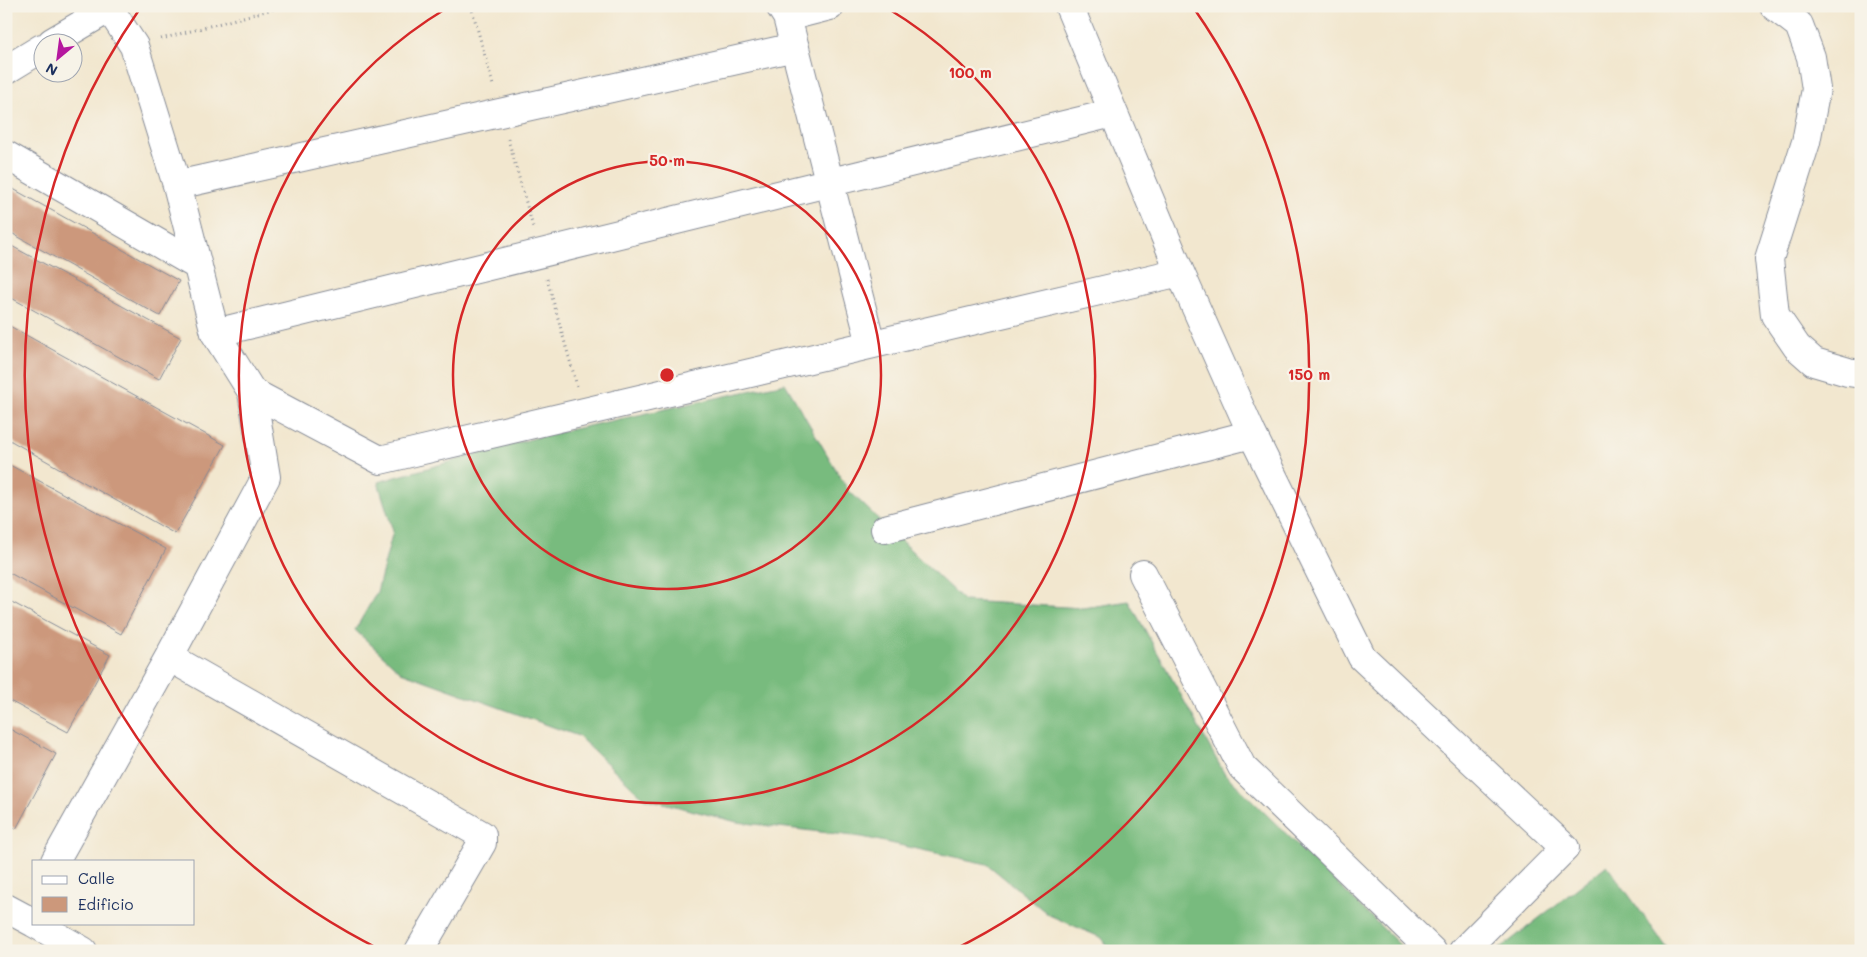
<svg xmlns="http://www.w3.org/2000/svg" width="1867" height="957" viewBox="0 0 1867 957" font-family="Mali,sans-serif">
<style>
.forest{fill:#78bb7e;stroke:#4a756e}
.building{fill:#cc987b}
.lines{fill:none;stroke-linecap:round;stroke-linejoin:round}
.minor-casing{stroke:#868b96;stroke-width:30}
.major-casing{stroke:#868b96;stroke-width:30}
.highway-casing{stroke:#868b96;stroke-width:30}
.path{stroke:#868b96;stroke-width:3;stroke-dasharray:1 4;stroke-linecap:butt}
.minor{stroke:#fff;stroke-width:28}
.major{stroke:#fff;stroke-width:28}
.highway{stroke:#fff;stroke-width:28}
.ring{fill:none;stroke:#d62828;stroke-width:2.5}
.centre{fill:#d62828;stroke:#f7f3e8;stroke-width:2.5}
.ring-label{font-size:15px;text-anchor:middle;font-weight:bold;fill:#d62828;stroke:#f7f3e8;stroke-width:4.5;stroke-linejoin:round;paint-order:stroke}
</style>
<rect width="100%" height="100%" fill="#f7f3e8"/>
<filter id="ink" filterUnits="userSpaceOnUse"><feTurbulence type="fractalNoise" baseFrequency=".02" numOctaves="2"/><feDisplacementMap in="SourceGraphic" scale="10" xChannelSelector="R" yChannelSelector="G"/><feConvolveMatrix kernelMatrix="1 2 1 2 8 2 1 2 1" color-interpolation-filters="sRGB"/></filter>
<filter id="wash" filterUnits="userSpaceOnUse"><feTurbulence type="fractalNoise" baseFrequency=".0096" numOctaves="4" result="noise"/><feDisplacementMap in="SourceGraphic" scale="20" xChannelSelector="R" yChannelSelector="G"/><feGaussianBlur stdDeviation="1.12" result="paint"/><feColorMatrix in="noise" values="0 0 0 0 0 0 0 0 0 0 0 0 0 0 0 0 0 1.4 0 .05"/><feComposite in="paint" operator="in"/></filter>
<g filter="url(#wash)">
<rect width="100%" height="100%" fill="#f2e7cf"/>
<path class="forest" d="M785,383L848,490L964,601L1083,608L1129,601L1224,773L1406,951H1111L1102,938L1049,915L987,864L862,837L737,822L644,798L578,736L401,672L355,630L377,592L393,531L378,482L542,436Z
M1607,865L1669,951H1497Z"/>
<g id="blocks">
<path class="building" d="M6,185L179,281L160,316L6,230Z
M6,243L181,338L159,379L6,295Z
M6,324L225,445L175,534L6,438Z
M6,463L166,549L121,634L6,571Z
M6,599L110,655L68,732L6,699Z
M6,727L56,754L16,829L6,824Z"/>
</g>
</g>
<g filter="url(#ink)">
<use href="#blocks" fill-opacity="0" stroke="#868b96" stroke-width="1"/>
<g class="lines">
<g class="minor-casing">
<path id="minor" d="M780,6L787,17L871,344
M1069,6L1180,272L1252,434L1362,657L1565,848L1463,951
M787,17L830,6
M6,155L198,266
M177,185L795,47
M215,333L1113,113
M252,392L380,460L1180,272
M885,529L1252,434
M1143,574L1242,767L1432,951
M169,657L482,835V843L419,951
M55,861L169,657L266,477L252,392L215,333L177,185L134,46L109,8
M6,908L34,923
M34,923L83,951"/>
</g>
<g class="major-casing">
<path id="major" d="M52,42L113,6
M6,70L42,48"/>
</g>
<g class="highway-casing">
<path id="highway" d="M1774,6L1799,25L1811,57L1816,89L1806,142L1769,259L1775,315L1797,347L1814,362L1848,372L1861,374"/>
</g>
<path class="path" d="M471,6L493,85
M161,39L284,6
M508,139L533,227
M547,279L577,386"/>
<use href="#minor" class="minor"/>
<use href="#major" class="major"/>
<use href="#highway" class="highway"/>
</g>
</g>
<g class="ring">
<circle cx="667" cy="375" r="214"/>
<path d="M887 8A428 428 0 1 1 447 8"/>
<path d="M381 950A642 642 0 0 1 141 7M1193 7A642 642 0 0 1 953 950"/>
</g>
<circle cx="667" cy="375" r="8" class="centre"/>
<g class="ring-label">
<text x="970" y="78">100 m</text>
<text x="667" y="166">50 m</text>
<text x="1309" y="380">150 m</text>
</g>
<rect width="1867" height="957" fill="none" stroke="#f7f3e8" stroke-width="25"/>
<rect x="32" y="860" width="162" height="65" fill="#f7f3e8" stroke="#9fa5b1"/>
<rect x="42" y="876" width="25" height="8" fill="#ffffff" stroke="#9fa5b1"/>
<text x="78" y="884" font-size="15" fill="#1b2f5e">Calle</text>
<rect x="42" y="897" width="25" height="15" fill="#cc987b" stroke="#9fa5b1"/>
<text x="78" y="910" font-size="15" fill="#1b2f5e">Edificio</text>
<g transform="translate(58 58) rotate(209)"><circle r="24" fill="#f7f3e8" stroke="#9fa5b1"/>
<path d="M0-4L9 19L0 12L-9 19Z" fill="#b5179e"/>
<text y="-8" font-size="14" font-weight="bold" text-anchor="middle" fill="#1b2f5e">N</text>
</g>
</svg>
